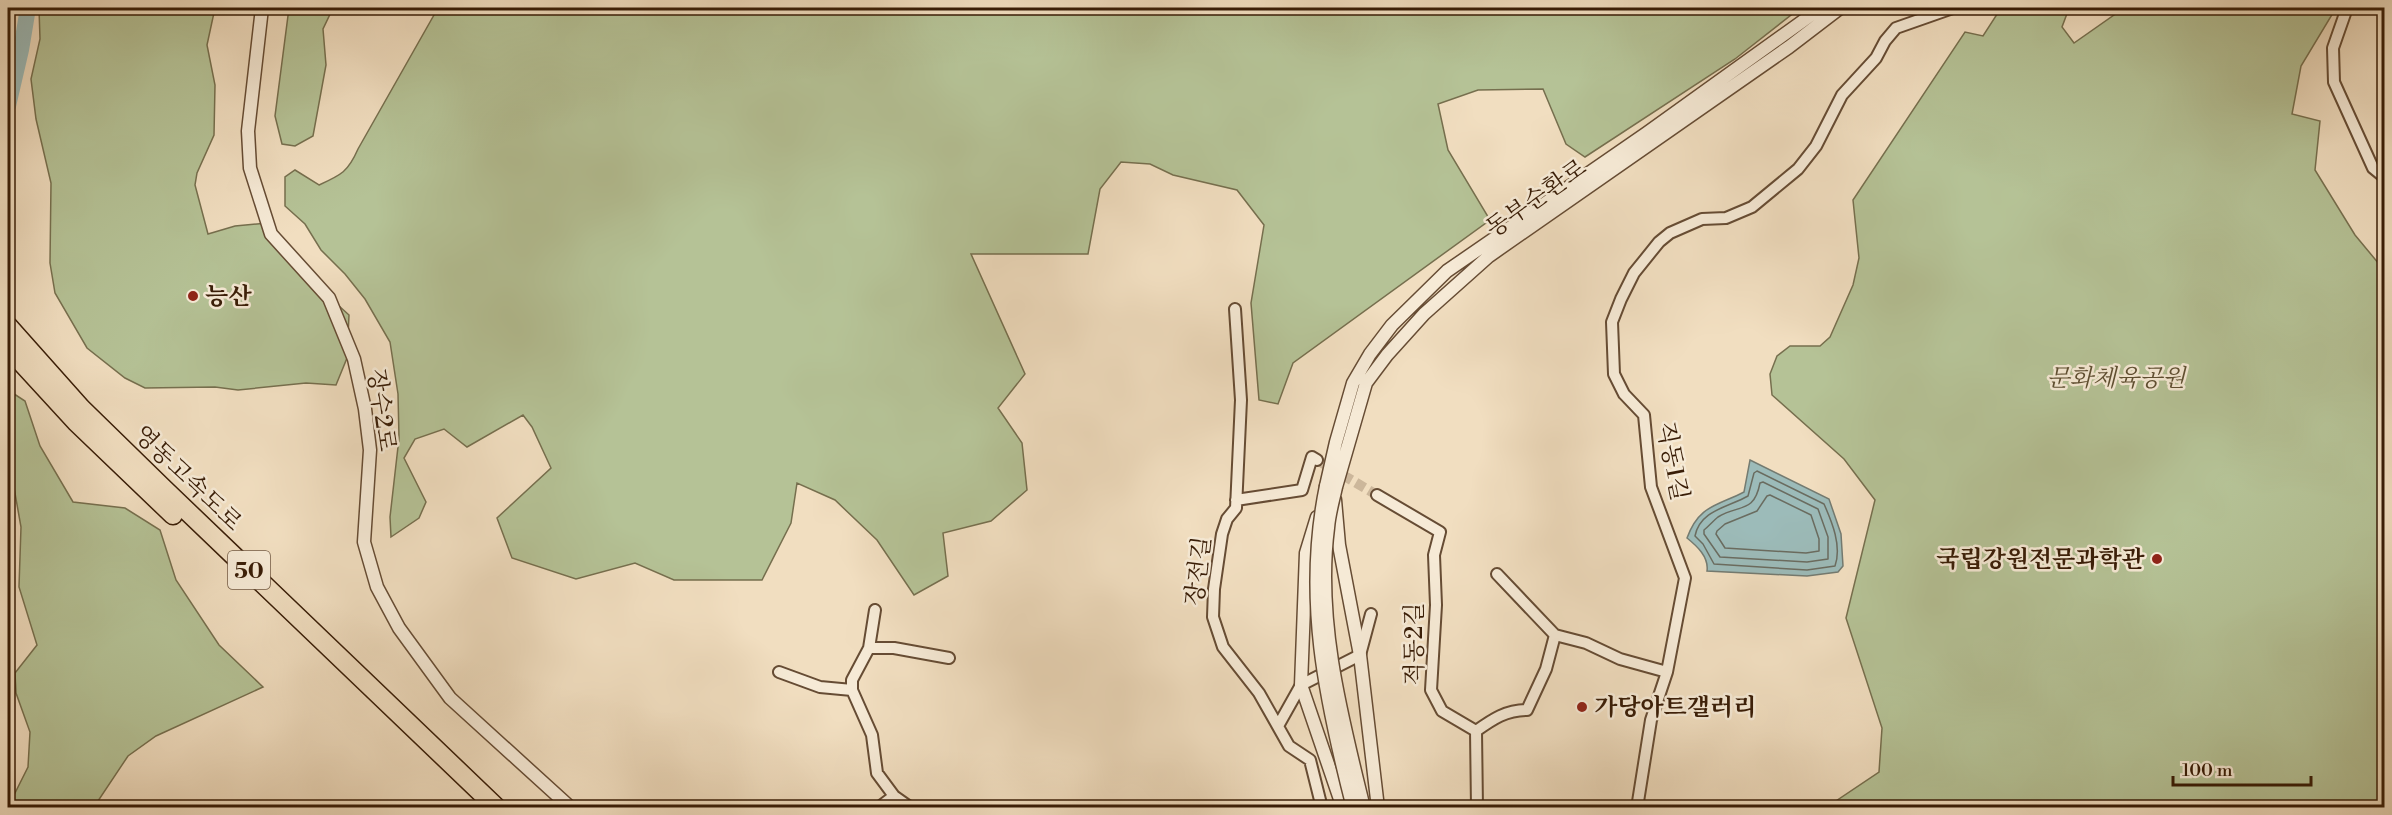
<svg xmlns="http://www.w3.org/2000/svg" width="2392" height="815" viewBox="0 0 2392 815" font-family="'Libre Bodoni','Noto Serif KR',serif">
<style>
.green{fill:#b5c296;stroke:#766f4e;stroke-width:1.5}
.water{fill:#9cbbb9;stroke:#747b71;stroke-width:1.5}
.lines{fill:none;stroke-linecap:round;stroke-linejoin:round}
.shore{stroke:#6a6c60;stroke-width:1.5}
.river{stroke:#9cbbb9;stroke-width:16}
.minor-tunnel{stroke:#ccb79b;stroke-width:10;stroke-dasharray:10 5;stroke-linecap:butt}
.minor-casing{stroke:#664c34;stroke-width:14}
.tertiary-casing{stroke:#664c34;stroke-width:15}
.motorway-casing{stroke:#381c06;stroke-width:21}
.minor{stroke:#f6ead6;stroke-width:10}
.tertiary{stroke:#f6ead6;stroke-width:12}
.motorway{stroke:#f1dec0;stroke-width:18}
.tertiary-bridge-casing{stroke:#664c34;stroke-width:15;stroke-linecap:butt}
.tertiary-bridge{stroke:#f6ead6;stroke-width:12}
.poi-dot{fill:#8f2418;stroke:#f6ead6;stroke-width:2}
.labels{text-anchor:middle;stroke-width:5;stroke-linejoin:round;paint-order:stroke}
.shield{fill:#f6ead6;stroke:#715a44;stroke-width:1.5}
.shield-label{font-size:22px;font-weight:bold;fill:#381c06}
.street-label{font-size:24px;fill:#381c06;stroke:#f6ead6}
.poi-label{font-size:24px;font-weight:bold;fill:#381c06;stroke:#f6ead6;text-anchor:start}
.park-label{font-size:24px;font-style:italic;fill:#5e4e31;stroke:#f6ead6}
</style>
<rect width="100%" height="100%" fill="#f1dec0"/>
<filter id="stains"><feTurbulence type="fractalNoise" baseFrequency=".00333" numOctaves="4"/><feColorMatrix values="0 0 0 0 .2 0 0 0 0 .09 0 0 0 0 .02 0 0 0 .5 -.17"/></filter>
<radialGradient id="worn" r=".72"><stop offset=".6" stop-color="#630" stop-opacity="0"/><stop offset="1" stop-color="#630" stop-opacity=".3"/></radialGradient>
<path class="green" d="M39,8H215L207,45L215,85L214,135L197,173L195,185L208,234L235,226L268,223L316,285L349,315L347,358L336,385L306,383L238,390L215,387L145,388L125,378L87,348L55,293L50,263L51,183L36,119L31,79L40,39Z
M289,8H333L323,29L326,65L313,136L295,146L282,144L275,116Z
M438,8H1800L1735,59L1585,157L1566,144L1543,89L1478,90L1438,104L1448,150L1490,220L1293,363L1278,404L1259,400L1251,303L1264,225L1237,190L1173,175L1150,164L1121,162L1100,189L1088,254H971L1025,374L998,408L1022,443L1027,490L991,521L943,533L948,576L914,595L877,540L835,500L797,483L791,523L762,580H674L635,563L576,579L512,558L497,518L551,468L532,427L523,415L467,447L444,429L415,439L404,458L426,502L419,518L391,537L390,517L399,438L398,394L390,342L365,299L345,274L321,250L305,224L285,206V177L295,170L319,185C341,175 348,172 358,149Z
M2001,8H2074L2068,11L2062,27L2074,43L2117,13L2133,8H2336L2301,66L2292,114L2320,121L2315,170L2355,235L2384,270V807H1827L1879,772L1882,728L1846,618L1875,500L1844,459L1772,395L1770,374L1777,356L1790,346H1820L1830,337L1853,285L1859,258L1853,200L1965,32L1983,36Z
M8,390L25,401L40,446L73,502L125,508L160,530L176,580L219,645L263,687L156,736L128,756L94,807H8L28,767L30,732L16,693L15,673L37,645L19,587L21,527L8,454Z"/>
<path class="water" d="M1750,460L1829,499L1841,534L1843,566L1838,572L1807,576L1707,571C1709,557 1697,546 1687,538C1699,505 1717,506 1744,492Z"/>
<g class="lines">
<path class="shore" d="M1757,471L1824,504C1832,522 1842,546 1835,566L1807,570L1714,564L1703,544L1695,536C1700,510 1729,507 1748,496L1754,473Z
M1763,482L1818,509L1828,537V559L1807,562L1720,557L1704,534V530C1709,526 1713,521 1718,517C1739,504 1754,514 1760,483Z
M1770,495L1811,515L1819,539V551L1806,553L1725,548L1716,534L1717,531L1725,524L1757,511L1767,496Z"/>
<path class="river" d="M8,106L21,50L28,8"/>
<path class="minor-tunnel" d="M1317,460L1377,495"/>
<g class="minor-casing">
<path id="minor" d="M2347,8L2333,48L2334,82L2373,168L2384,177
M1235,309L1241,400L1236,508L1227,519L1222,534L1214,589L1213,617L1223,647L1259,693L1289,746L1310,760L1322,808
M1377,495L1440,532L1434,555L1436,605L1431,690L1442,711L1476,731L1477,808
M1236,500L1302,490L1312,457L1317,460
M1497,574L1555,635L1586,643L1620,659L1667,672
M875,610L869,648L852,680V690L872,735L877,773L894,796L911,808
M869,648H894L949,658
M779,672L820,687L852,690
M1278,726L1301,685L1360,655L1371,614
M1476,731C1493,719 1506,710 1527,710L1546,669L1555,635
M878,808L894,796
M1637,808L1651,720L1667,672L1685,578L1651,487L1644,415L1624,394L1614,374L1612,322L1621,299L1634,273L1659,242L1670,233L1702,219L1726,218L1752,207L1798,169L1816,146L1842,95L1876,58L1885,41L1896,28L1953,8"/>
</g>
<g class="tertiary-casing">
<path id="tertiary" d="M262,8L248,131L250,168L271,234L329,298L354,359L365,409L370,450L364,542L377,587L399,628L450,698L571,808
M1326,486L1336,442L1353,383L1370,354L1392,325L1447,271L1647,133L1821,8
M1336,487L1366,383L1387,355L1424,314L1489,256L1789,47L1840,8
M1335,500L1339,545L1360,655L1378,808
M1317,517L1306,553L1301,685L1343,808"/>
</g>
<g class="motorway-casing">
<path id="motorway" d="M8,326L81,408L163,488L497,808
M8,348L76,422L173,515"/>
</g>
<use href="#minor" class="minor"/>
<use href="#tertiary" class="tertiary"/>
<use href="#motorway" class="motorway"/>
<g class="tertiary-bridge-casing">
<path id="tertiary-bridge" d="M1326,486C1303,597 1325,699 1353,808
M1336,487C1333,501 1329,514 1328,528C1316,621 1342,718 1364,808"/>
</g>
<use href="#tertiary-bridge" class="tertiary-bridge"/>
</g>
<g class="poi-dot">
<circle cx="193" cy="296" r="6"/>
<circle cx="2157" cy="559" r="6"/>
<circle cx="1582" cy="707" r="6"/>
</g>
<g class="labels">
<rect class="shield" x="228" y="551" width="42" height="38" rx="4.5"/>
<g class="shield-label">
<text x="249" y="578">50</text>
</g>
<g class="street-label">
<text transform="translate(1536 198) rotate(-35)" y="8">동부순환로</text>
<text transform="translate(382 410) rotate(82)" y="8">장수2로</text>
<text transform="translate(1673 461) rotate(79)" y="8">직동1길</text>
<text transform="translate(188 478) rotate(44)" y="8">영동고속도로</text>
<text transform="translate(1198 571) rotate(-83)" y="8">장전길</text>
<text transform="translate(1414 644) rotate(-90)" y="8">적동2길</text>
</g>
<g class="poi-label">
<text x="205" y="304">능산</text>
<text x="2145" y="567" text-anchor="end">국립강원전문과학관</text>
<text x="1594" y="715">가당아트갤러리</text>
</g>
<g class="park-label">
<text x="2116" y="386">문화체육공원</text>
</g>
</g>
<rect width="2392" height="815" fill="none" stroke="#f1dec0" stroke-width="30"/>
<rect x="9" y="9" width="2374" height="797" fill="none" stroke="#381c06" stroke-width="3"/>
<rect x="15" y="15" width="2362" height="785" fill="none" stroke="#381c06" stroke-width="1.5"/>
<path d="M2173 776v9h138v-9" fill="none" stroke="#381c06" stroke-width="3"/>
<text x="2182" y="776" font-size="18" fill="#381c06" stroke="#f6ead6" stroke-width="4.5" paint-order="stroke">100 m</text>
<rect width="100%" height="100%" filter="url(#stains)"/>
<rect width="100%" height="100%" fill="url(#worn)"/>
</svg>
